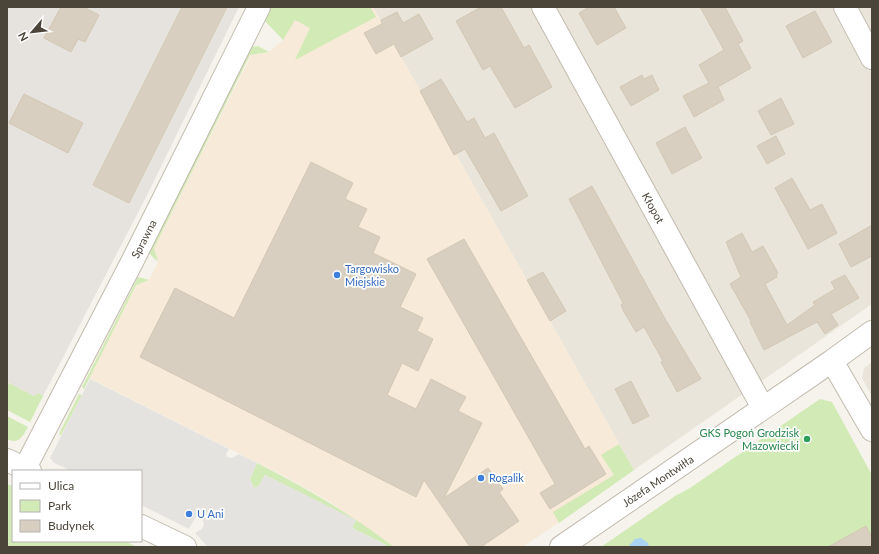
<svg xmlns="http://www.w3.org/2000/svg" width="879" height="554" viewBox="0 0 879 554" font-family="Lato,sans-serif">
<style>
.residential{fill:#eae5da}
.commercial{fill:#f7ead8}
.industrial{fill:#e6e2dd}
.green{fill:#d2eab5}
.parking{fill:#e5e3e0}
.water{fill:#a9d4f2}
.building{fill:#d8cfc1;stroke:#d3c7b4}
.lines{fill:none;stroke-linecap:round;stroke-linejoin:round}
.minor-casing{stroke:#c2bbae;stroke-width:24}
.minor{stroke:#fff;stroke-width:22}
.shop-dot{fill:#3f7fe0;stroke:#fff;stroke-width:1.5}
.leisure-dot{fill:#2e9e5b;stroke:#fff;stroke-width:1.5}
.labels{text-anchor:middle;stroke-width:3.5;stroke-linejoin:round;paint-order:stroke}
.street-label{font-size:11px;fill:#4b4439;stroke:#fff}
.shop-label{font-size:11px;fill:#366cbe;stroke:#fff;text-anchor:start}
.leisure-label{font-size:11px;fill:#27864d;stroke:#fff;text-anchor:end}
</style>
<rect width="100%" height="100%" fill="#f6f3ec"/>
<path class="residential" d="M373,7H872V304L634,470Z
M872,362V396L862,378L864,368Z"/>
<path class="commercial" d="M274,7H373L634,470L523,547H394L330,502L288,478L89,378L136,285L149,280L158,262L154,248L251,55L269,52L283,40L271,14Z"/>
<path class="industrial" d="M7,7H239L146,197L43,396L39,393L34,396L7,382Z"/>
<path class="green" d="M266,7H370L376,17L295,60L310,28L295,20L283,40L265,21Z
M258,46L269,52L250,55L154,248L158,262L149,253L252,47Z
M138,277L149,280L136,285L84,389L82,387Z
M9,383L34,396L39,393L43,396L30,422L7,410V387Z
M79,394L82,395L61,435L59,434Z
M820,399L832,402L872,475V547H601L675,496L690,488Z
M7,416L28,427C23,436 19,445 7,439Z
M619,444L634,470L559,523L553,512L614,475L601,455Z
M257,463C305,487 351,514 394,547H386V545L352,528L355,520L265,475L259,486L254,488L250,479Z
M7,484L13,486V541H125L137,547H7Z"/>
<path class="parking" d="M90,379L229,449L226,454L227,457L232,458L239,454L257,463L250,479L254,488L259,486L265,475L356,520L352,528L386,545V547H208L195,533L202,529L204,524L202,518L198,515L196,516L189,529L141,505V471H71L54,463L50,458Z"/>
<path class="water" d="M641,538L648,543L649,547H628L635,539Z"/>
<path class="building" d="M61,7H83L99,15L85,42L78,39L71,52L44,38Z
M182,7H227L129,203L93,185Z
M481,7H501L524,48L529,45L552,87L515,108L490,66L483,70L456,21Z
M589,7H614L626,28L597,45L579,13Z
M700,7H725L743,41L738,44L751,68L718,87L724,100L694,117L683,96L709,83L699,65L724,50Z
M815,11L832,42L803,58L786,26Z
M397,12L403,23L419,14L433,39L401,57L394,44L376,54L364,33L382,24L381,20Z
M642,75L644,79L652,75L659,90L631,106L620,87Z
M441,79L467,122L474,118L485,138L494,133L528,196L501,211L465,149L454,155L420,91Z
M24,94L83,123L68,153L9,123Z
M781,98L794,124L771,135L758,111Z
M685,127L702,158L672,174L656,143Z
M776,136L785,154L767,164L757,146Z
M311,162L353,183L345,199L367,209L358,227L380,237L373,253L416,274L400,307L423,318L417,331L433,339L418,371L402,363L387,395L416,409L431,379L466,397L458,411L482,423L444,498L488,468L503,489L499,492L519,521L481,547H470L424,480L416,497L140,357L175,288L234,318Z
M792,178L810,210L822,204L837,233L808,249L775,188Z
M592,186L664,317L701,379L677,392L661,362L663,361L644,327L636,332L624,312L621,305L623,303L569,199Z
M872,225V256L851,267L839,244Z
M742,233L752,252L763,246L778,273L776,274L777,277L765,284L787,325L815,305L813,302L835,289L831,282L845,275L859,298L831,314L838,325L825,334L817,322L764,350L750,322L751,321L730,284L741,277L726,242Z
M464,239L585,449L589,446L606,474L550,509L540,493L555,484L427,259Z
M543,272L566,311L550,321L527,280Z
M631,381L649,416L633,424L615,389Z
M866,526L872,537V547H828Z"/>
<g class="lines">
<g class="minor-casing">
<path id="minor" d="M543,7L763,408
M845,7L872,58
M832,361L872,430
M7,460L30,471
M25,468L133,260L259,7
M141,526L185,547
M561,547L832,361L872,332"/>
</g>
<use href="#minor" class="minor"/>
</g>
<g class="shop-dot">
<circle cx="337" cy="275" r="4"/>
<circle cx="481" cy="478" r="4"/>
<circle cx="189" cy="514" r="4"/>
</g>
<circle class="leisure-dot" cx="807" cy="439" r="4"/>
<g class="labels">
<g class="street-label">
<text transform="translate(653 208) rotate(61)" y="4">Kłopot</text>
<text transform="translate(144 239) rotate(-63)" y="4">Sprawna</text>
<text transform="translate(658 481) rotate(-34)" y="4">Józefa Montwiłła</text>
</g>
<g class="shop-label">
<text x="345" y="273">Targowisko<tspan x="345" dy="13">Miejskie</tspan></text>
<text x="489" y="482">Rogalik</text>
<text x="197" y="518">U Ani</text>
</g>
<g class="leisure-label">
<text x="799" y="437">GKS Pogoń Grodzisk<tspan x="799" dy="13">Mazowiecki</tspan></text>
</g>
</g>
<rect width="879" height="554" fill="none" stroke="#4b4439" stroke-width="16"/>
<rect x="12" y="470" width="130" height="72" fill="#ffffff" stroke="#b7b4b0"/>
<rect x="20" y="483" width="20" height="6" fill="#ffffff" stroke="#b7b4b0"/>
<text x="48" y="490" font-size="12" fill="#4b4439">Ulica</text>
<rect x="20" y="500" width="20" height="12" fill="#d2eab5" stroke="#b7b4b0"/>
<text x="48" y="510" font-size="12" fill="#4b4439">Park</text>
<rect x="20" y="520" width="20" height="12" fill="#d8cfc1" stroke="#b7b4b0"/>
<text x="48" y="530" font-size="12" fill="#4b4439">Budynek</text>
<g transform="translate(32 32) rotate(242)" stroke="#ffffff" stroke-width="3" paint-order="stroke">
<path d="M0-3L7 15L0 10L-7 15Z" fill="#4b4439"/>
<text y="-6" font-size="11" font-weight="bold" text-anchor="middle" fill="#4b4439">N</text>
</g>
</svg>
